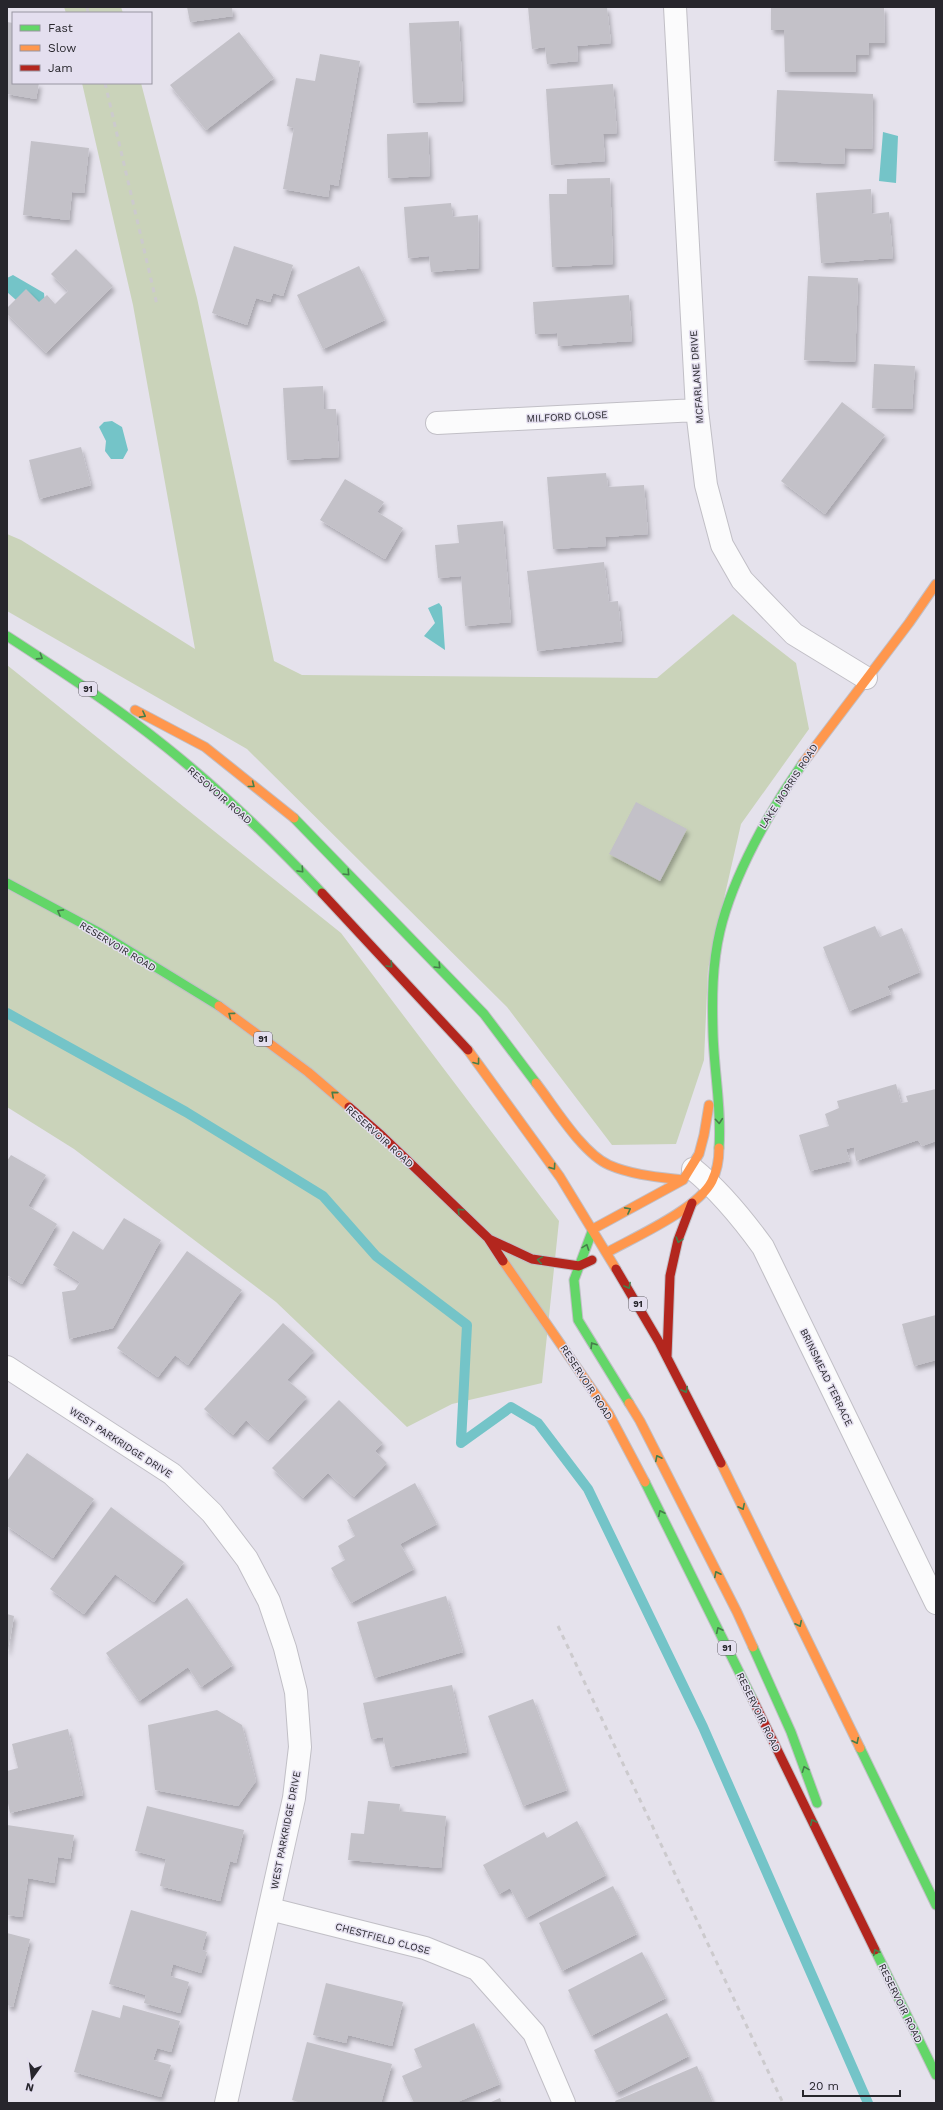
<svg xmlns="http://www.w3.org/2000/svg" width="943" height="2110" viewBox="0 0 943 2110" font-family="'Work Sans',sans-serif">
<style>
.green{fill:#cad3ba}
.water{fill:#74c4c8}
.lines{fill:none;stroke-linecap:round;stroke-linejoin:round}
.stream{stroke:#74c4c8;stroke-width:10}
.building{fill:#c3c1c8;filter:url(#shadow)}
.street-casing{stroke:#c1bfc6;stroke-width:24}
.fast-casing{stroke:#c1bfc6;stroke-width:11}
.slow-casing{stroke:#c1bfc6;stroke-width:11}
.jam-casing{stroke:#c1bfc6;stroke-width:11}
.street{stroke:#fbfbfc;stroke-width:22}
.fast{stroke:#63d668;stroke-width:9}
.slow{stroke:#ff974d;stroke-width:9}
.jam{stroke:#b3261e;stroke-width:9}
.rail{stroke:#cccacd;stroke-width:3;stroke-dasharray:5 5;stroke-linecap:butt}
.oneway{stroke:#457e4a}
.labels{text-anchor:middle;stroke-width:3;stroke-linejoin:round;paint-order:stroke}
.shield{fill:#e4dfef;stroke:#605e66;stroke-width:1}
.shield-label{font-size:9px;font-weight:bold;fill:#27262c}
.street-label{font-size:10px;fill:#27262c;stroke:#e4dfef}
</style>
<defs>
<filter id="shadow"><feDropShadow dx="2.5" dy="4.5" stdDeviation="2" flood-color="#0004"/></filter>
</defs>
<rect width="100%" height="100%" fill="#e5e2ec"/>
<path class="green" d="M64,7H121L123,13H66Z
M82,83H141L197,298L274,661L302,675L657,678L733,614L796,663L809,729L741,824L708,969L704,1060L676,1144L612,1145L507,1007L247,749L7,611V534L21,540L195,649L133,305Z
M7,665L341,933L559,1221L542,1383L452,1404L407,1427L276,1302L74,1149L7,1107Z"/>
<path class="water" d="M883,132L898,136L896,183L879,181Z
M13,275L44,293L45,305L25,308L7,292V278Z
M112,421L122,427L128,450L123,459H111L105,451L106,441L99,427L104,422Z
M439,603L442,607L445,650L424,636L435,623L428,608Z"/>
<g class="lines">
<path class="stream" d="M7,1013L186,1112L323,1196L376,1256L467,1325L461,1443
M461,1443L511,1407L538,1423L588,1489L703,1727L868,2103"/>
</g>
<path class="building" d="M187,7H232L233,16L190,22Z
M528,7H607L611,43L577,46L578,61L547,64L545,47L532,49Z
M771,7H884L885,43H869V55H856V72H785L784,30H771Z
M459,21L463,101L413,103L409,23Z
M7,22L13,23V83H39L36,99L7,94Z
M239,32L274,78L206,130L170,85Z
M320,54L360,61L338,186L330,184L328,197L283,189L294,128L287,126L296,78L315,81Z
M613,84L617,133L603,134L605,161L551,165L546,89Z
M777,90L873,94L872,149L845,148L844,164L774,161Z
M428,132L430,176L388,178L387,134Z
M31,141L89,148L84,193L72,192L69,220L23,215Z
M610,178L613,264L552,267L549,194H567V179Z
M871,189L872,214L889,212L893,258L821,263L816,193Z
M451,203L453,217L478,215L479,268L431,272L429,256L408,258L404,207Z
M234,246L293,265L283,296L273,293L270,302L256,298L247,325L212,313Z
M76,249L113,286L46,353L7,314V308L26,289L39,302L47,295L55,304L68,291L51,274Z
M359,266L385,320L323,349L297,295Z
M808,276L858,278L855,362L804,360Z
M629,295L632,341L558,346L557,333L535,334L533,302Z
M874,364L915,366L912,409L872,408Z
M323,386L324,409H336L339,457L287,460L283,388Z
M842,402L885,435L825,514L781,481Z
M81,447L91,485L39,499L29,460Z
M606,473L608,487L644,485L648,534L605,537L606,546L553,549L547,477Z
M345,479L384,502L377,512L403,528L385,559L320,520Z
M503,521L511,622L465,626L461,576L438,578L435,545L459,543L457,525Z
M604,562L609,602L618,601L622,641L537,651L527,571Z
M636,802L687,829L660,881L609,854Z
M875,926L880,937L902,928L920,972L887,986L891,994L849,1011L823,947Z
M896,1084L901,1103L908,1102L906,1096L936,1089V1141L922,1146L918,1140L856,1161L854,1147L846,1149L850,1161L810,1171L799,1135L829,1126L825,1114L839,1108L837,1101Z
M11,1155L46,1175L28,1206L57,1224L22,1284L7,1275V1161Z
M124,1218L161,1240L113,1328L69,1339L62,1292L75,1290L80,1282L53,1265L73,1231L103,1250Z
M187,1251L242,1290L188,1365L175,1355L158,1377L117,1348Z
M936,1315V1360L914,1366L902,1324Z
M283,1323L314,1351L287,1380L307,1397L268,1440L246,1420L233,1435L204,1409Z
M339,1400L383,1443L375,1451L387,1463L354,1497L328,1473L303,1498L272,1468Z
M27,1453L94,1499L53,1558L7,1526V1481Z
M415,1483L437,1524L400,1544L414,1569L351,1603L331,1568L345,1560L338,1546L355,1536L347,1520Z
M111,1507L184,1562L154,1602L115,1574L84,1614L50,1589Z
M446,1596L463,1652L374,1678L357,1622Z
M187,1598L233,1665L201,1687L188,1667L139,1701L106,1653Z
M7,1614L14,1616L8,1651H7Z
M452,1685L467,1752L390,1767L383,1737L371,1739L363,1703Z
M533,1699L567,1790L523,1806L488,1716Z
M217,1710L242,1725L256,1781L238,1806L155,1790L148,1725Z
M68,1729L83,1795L10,1813L7,1798V1771L18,1768L12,1744Z
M368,1801L400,1804L399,1811L446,1816L441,1868L348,1860L351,1833L364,1834Z
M147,1806L244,1830L236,1863L230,1861L220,1901L160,1886L166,1859L135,1851Z
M577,1821L606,1875L526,1918L510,1888L499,1894L483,1865L544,1832L547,1838Z
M7,1825L74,1835L70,1859L58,1857L54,1883L28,1878L22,1917L7,1915Z
M613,1886L637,1934L562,1971L539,1923Z
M131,1910L207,1932L202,1950L207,1952L201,1973L173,1964L170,1976L189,1982L180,2013L144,2003L146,1995L109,1984Z
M7,1933L30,1939L13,2007L7,2005Z
M642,1952L666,1998L591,2036L568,1990Z
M326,1983L403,2002L392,2046L348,2035L346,2043L313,2035Z
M123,2005L180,2021L171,2052L157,2048L153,2060L171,2065L161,2097L74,2072L92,2010L120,2018Z
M667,2013L689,2056L616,2093L594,2050Z
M474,2023L500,2084L455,2103H414L402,2076L422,2067L414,2049Z
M307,2042L392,2064L381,2103H302L292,2100Z
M697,2066L713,2103H616L615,2101Z
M500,2098L502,2103H489Z"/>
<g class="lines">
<g class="street-casing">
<path id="street" d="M675,7L697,410L706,485L722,545L742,580L794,634L866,678
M437,423L697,410
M693,1169C720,1191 742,1218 763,1247L936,1603
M7,1367L172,1474L212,1513L247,1559L269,1601L285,1648L296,1692L300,1747L294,1798L226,2103
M270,1909L425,1948L477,1969L534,2033L564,2103"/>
</g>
<g class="fast-casing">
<path id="fast" d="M7,636C61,671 115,706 166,747C221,791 273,841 322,893
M294,818L484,1014L536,1083
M7,883L100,933L219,1006
M719,1148C722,1110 714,1072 713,1033C712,999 712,965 720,931C733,876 770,810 803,763
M593,1229L574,1280L578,1320L629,1403
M645,1482L753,1700
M753,1647L791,1732L817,1803
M860,1748L936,1905
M875,1950L936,2075"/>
</g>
<g class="slow-casing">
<path id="slow" d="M135,710L205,747L294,818
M803,763L909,623L936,584
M219,1006L308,1072L349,1107
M468,1050L560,1177L616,1269
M536,1083C554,1106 582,1153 609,1165C632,1175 658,1177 683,1180
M593,1229L683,1180L699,1154L704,1135L709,1105
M608,1252C635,1237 698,1209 712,1181C717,1171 719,1159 719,1148
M503,1261L609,1414L645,1482
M629,1403L640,1421L737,1612L753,1647
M721,1463L860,1748"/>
</g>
<g class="jam-casing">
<path id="jam" d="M322,893L468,1050
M349,1107L382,1136L488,1238L503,1261
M489,1239L532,1259L579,1266L592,1260
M616,1269L659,1342L721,1463
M667,1356L670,1276L678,1240L692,1203
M753,1700L875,1950"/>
</g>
<use href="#street" class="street"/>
<use href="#fast" class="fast"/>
<use href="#slow" class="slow"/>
<use href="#jam" class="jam"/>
<path class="rail" d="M87,7L88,13
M105,83L157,305
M558,1626L783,2103"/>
</g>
<defs><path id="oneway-chevron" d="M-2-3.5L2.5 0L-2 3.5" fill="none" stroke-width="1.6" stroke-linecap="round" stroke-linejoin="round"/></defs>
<g class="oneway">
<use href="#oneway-chevron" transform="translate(40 657) rotate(33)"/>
<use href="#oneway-chevron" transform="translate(143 715) rotate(28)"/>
<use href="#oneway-chevron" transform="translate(252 785) rotate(38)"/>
<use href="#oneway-chevron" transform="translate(301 870) rotate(47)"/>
<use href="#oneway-chevron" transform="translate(347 873) rotate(46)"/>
<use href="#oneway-chevron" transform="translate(60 912) rotate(-151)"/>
<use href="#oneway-chevron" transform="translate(390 965) rotate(47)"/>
<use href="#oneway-chevron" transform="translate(438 966) rotate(46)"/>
<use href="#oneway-chevron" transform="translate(231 1015) rotate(-143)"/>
<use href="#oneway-chevron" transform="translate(477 1062) rotate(53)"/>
<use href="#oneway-chevron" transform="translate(334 1094) rotate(-139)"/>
<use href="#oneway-chevron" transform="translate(719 1121) rotate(85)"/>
<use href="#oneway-chevron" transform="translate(553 1167) rotate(55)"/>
<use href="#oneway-chevron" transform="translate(628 1210) rotate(-28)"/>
<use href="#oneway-chevron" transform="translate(460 1211) rotate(-136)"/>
<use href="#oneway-chevron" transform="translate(679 1240) rotate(107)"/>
<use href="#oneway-chevron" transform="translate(586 1247) rotate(-70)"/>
<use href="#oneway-chevron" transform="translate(540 1260) rotate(-171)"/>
<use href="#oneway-chevron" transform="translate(628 1286) rotate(61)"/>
<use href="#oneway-chevron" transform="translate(593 1345) rotate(-122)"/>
<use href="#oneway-chevron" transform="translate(685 1390) rotate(63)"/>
<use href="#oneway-chevron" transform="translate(658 1458) rotate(-117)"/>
<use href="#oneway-chevron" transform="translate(742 1507) rotate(64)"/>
<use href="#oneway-chevron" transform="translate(661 1513) rotate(-116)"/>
<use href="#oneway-chevron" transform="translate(717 1574) rotate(-117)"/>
<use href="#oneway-chevron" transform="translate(799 1624) rotate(64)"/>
<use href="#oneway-chevron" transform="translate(719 1630) rotate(-116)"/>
<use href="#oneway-chevron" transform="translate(856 1741) rotate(64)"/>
<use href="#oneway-chevron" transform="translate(805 1769) rotate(-111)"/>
<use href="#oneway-chevron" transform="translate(813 1822) rotate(-116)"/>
<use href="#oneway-chevron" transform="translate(876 1952) rotate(-116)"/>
</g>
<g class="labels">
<g class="shield">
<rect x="79" y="682" width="18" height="14" rx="3"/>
<rect x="254" y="1032" width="18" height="14" rx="3"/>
<rect x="629" y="1297" width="18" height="14" rx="3"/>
<rect x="718" y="1641" width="18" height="14" rx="3"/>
</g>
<g class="shield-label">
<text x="88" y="692">91</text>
<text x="263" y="1042">91</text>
<text x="638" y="1307">91</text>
<text x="727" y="1651">91</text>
</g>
<g class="street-label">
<text transform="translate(696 377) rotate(-94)" y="4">MCFARLANE DRIVE</text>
<text transform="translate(567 416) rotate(-3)" y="4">MILFORD CLOSE</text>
<text transform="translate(788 786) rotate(-57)" y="4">LAKE MORRIS ROAD</text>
<text transform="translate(220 795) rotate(41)" y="4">RESOVOIR ROAD</text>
<text transform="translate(118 946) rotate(31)" y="4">RESERVOIR ROAD</text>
<text transform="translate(380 1136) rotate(42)" y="4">RESERVOIR ROAD</text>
<text transform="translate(827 1377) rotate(64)" y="4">BRINSMEAD TERRACE</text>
<text transform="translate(587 1382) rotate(57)" y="4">RESERVOIR ROAD</text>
<text transform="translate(121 1442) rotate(33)" y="4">WEST PARKRIDGE DRIVE</text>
<text transform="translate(759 1712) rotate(64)" y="4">RESERVOIR ROAD</text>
<text transform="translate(285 1830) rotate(-79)" y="4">WEST PARKRIDGE DRIVE</text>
<text transform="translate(383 1938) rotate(15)" y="4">CHESTFIELD CLOSE</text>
<text transform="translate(901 2003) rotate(64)" y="4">RESERVOIR ROAD</text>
</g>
</g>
<rect width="943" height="2110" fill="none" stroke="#27262c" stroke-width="16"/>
<rect x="12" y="12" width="140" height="72" fill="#e4dfef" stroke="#9895a1"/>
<rect x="20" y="25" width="20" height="6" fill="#63d668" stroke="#9895a1"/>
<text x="48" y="32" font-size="12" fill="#27262c">Fast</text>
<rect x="20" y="45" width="20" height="6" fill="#ff974d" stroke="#9895a1"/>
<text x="48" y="52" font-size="12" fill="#27262c">Slow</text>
<rect x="20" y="65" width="20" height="6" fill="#b3261e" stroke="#9895a1"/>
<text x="48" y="72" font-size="12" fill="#27262c">Jam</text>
<g transform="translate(32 2078) rotate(194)" stroke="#e4dfef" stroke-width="3" paint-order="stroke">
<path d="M0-3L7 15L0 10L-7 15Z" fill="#27262c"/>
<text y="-6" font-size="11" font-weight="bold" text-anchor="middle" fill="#27262c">N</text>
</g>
<path d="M803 2090v6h97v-6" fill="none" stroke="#27262c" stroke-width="2"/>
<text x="809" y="2090" font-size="12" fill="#27262c" stroke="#e4dfef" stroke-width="3" paint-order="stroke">20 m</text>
</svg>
